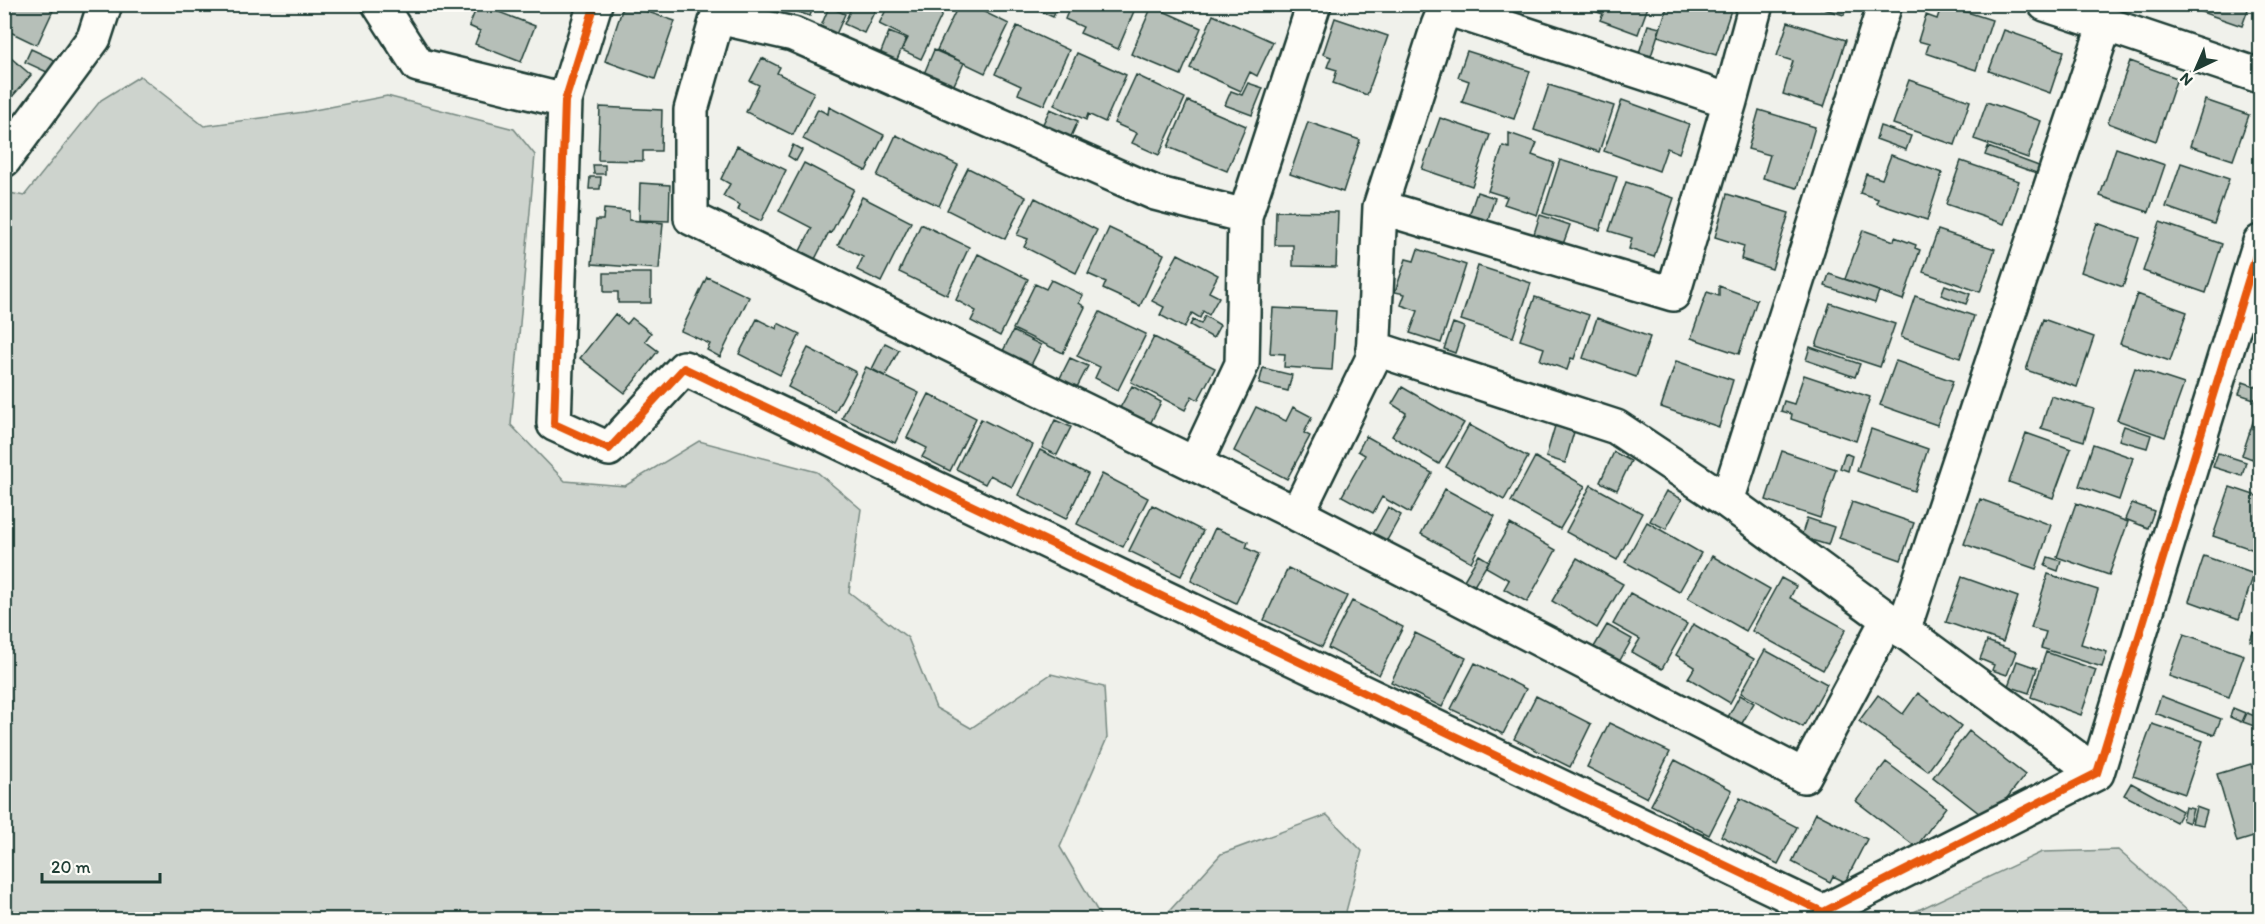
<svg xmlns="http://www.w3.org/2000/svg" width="2265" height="924" viewBox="0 0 2265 924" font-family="Itim,sans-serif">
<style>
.green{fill:#cdd3cd;stroke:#768880;stroke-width:1.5}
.building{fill:#b6bfb8;stroke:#1f3d34;stroke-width:1.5}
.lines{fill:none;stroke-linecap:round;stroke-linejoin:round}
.minor-casing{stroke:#1f3d34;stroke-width:38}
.minor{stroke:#fdfcf7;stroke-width:33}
.cycleway-casing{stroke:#fdfcf7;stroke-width:11}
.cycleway{stroke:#e8590c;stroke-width:8}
</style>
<rect width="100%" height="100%" fill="#f0f1eb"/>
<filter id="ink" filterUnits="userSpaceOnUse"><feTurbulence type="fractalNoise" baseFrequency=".0167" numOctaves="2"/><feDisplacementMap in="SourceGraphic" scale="12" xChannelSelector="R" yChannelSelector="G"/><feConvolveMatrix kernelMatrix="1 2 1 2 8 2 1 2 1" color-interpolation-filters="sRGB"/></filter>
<g filter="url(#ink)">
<path class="green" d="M140,76L204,126L304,112L387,96L514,129L535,155L511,425L565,481L625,486L699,441L817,472L861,509L849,592L908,638L936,708L971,728L1051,674L1104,687L1107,738L1060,847L1101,917L1129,919H5V192L24,196L101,100Z
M1327,815L1362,851L1344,919H1162L1221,854Z
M2118,850L2197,919H1899L2042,852Z"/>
<path class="building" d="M4,4H56L37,45L4,29Z
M443,4H460L458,10Z
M478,4L535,26L521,62L475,44L480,31L469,26Z
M624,4L675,21L655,79L605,61Z
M672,4H701L698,13Z
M774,4H814L810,16Z
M836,4H878L864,33L844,24L850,11Z
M889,4H947L921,59L902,50L908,38L879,24Z
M959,4H968L1009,24L985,73L937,50Z
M1024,4H1059L1053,17Z
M1071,4H1137L1118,49L1080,33L1083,27L1065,19Z
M1386,4H1404L1401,11Z
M1527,4H1543L1541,10Z
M1586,4H1649L1638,34L1600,20L1603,14L1585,8Z
M1668,4H1714L1731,10L1716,55L1658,36Z
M1815,4H1847L1844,15L1814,6Z
M1942,4L1992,20L1976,70L1926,53L1929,44L1918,41L1926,15L1937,19Z
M2188,4H2250L2242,26L2187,7Z
M1152,6L1201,28L1181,75L1131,54Z
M829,7L845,14L834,39L819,31Z
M1213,15L1273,42L1257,76L1250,72L1241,91L1190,68Z
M1335,18L1388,36L1367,95L1333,83L1337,70L1327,67L1331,57L1323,54Z
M1788,22L1846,40L1824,107L1783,94L1793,61L1777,56Z
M1648,25L1660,28L1651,56L1639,53Z
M1017,26L1069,50L1044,105L1018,94L1021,86L995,74Z
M2004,30L2064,51L2050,93L1989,71Z
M889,32L906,39L895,64L879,57Z
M31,49L55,60L49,73L25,62Z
M934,50L964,63L952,89L923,76Z
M1467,51L1530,71L1514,119L1462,102L1469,81L1458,77Z
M4,52L31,75L4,106Z
M1077,53L1126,75L1105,122L1088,114L1086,120L1054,105Z
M762,58L780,67L777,73L814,92L793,135L746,112L759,85L750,81Z
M2130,61L2177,78L2156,141L2108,123Z
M1136,75L1185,98L1159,155L1132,143L1137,133L1114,123Z
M1909,80L1970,101L1955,145L1893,124Z
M1248,83L1263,88L1252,115L1225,105L1231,91L1242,95Z
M1549,85L1614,106L1599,152L1534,130Z
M1622,100L1689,124L1679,153L1667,148L1659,171L1604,151Z
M2205,100L2249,115L2233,160L2190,146Z
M1188,101L1246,126L1227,171L1168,147Z
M1987,102L2041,121L2028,158L1974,139Z
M600,107L662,110L661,151H643V161L598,160Z
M829,107L884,135L866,171L803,139L818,109L828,114Z
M1050,109L1078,121L1069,141L1041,128Z
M1759,110L1815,127L1797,188L1763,178L1770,155L1748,149Z
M1440,118L1490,135L1472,186L1422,169Z
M1308,122L1360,140L1343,192L1290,174Z
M1880,126L1911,136L1906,150L1876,139Z
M1509,133L1537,143L1532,155L1554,163L1537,215L1504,204L1507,197L1488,191L1503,146L1509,148Z
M896,135L958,165L939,206L877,176Z
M793,145L802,150L796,161L788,156Z
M737,146L786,170L761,221L738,210L740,205L723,196L730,184L721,179Z
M1988,147L2044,168L2042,175L1985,155Z
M2116,148L2165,165L2149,212L2100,196Z
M1891,155L1942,173L1927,220L1876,203L1878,199L1860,193L1866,174L1882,179Z
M1560,160L1617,177L1600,230L1543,213Z
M1961,161L2019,181L2004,224L1946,204Z
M804,163L854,189L831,233L829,232L815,259L800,251L812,228L779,211Z
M2181,163L2229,179L2214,224L2166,207Z
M593,165H605V174H594Z
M968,168L1026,197L1005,239L947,210Z
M590,177H601L600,189H589Z
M1626,182L1674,198L1654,257L1629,249L1632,238L1609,231Z
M640,183L670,185L669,221L639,220Z
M1477,192L1495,198L1487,222L1469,216Z
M1727,194L1789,213L1772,269L1741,259L1744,246L1715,237Z
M862,197L911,222L881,282L857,270L863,257L838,245Z
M1035,198L1097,230L1076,273L1024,247L1028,239L1017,235Z
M604,209L629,211V220L663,223L659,269L592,264L596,220H603Z
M1276,211L1338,212L1336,267L1293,266V245H1275Z
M1540,215L1570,225L1562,247L1533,237Z
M2160,222L2222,244L2206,293L2143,271Z
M2097,223L2139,238L2123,287L2081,272Z
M921,224L969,247L947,295L899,272Z
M1109,228L1164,254L1140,306L1103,289L1106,282L1088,274Z
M1863,230L1894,241L1895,237L1916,245L1915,248L1920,250L1903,300L1845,279Z
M1938,230L1995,249L1980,292L1923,272Z
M1418,249L1466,265L1441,343L1410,333L1418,311L1401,305L1405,294L1395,292L1406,259L1414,261Z
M978,254L1028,279L1000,336L971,321L976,311L956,300Z
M1178,254L1218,275L1209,292L1219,297L1209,315L1203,311L1200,318L1192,313L1184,328L1160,315L1164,307L1152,301Z
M1478,266L1531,283L1513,337L1461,320Z
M604,273H651V303H618V292H604Z
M1829,274L1879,291L1875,303L1825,286Z
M707,277L749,297L720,357L707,350L710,344L681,331Z
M1051,280L1083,295L1079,303L1085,307L1063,353L1013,329L1035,284L1046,289Z
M1945,285L1970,294L1966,304L1941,295Z
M1719,286L1757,300L1739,354L1691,338L1707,292L1719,296Z
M2137,294L2187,312L2170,361L2120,344Z
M1915,296L1974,316L1960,358L1901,337Z
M1535,297L1589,315L1574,359L1571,358L1567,370L1540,360L1544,348L1520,340Z
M1830,303L1895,324L1880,367L1816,346Z
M1273,308L1336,311L1332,370L1284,367L1285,354L1270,353Z
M1100,312L1146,334L1118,390L1095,378L1100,367L1077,356Z
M615,314L627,324L632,318L651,333L645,341L658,351L625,393L580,358Z
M1205,316L1220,325L1213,338L1190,325L1193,320L1201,324Z
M1597,318L1650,337L1636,377L1583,358Z
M757,319L777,329L778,323L800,334L780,375L739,354Z
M2043,319L2094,337L2077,387L2026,370Z
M1453,323L1464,327L1455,353L1444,349Z
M1013,331L1041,345L1031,365L1003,351Z
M1154,337L1215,368L1198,400L1192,396L1185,410L1131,382Z
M885,343L899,350L885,376L872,369Z
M1810,347L1860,364L1855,377L1806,360Z
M808,348L856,372L835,412L788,387Z
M1070,358L1088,366L1076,389L1059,380Z
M1676,361L1733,380L1719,427L1661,407Z
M1896,361L1953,381L1937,425L1880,405Z
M866,367L919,393L895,443L842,418Z
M1263,368L1292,375L1288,391L1259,384Z
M2135,368L2184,384L2165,437L2117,420Z
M1804,375L1870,397L1856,441L1791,419L1792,414L1781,411L1784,401L1794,404Z
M2243,382L2260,388V401L2239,394Z
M1132,386L1161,402L1150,424L1120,408Z
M1402,387L1464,423L1439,464L1392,436L1406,413L1392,404Z
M929,394L976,418L950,471L922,457L927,448L907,438Z
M2051,396L2094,409L2084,441L2041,428Z
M1256,407L1286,421L1293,407L1312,417L1304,433L1310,436L1287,479L1234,451Z
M2256,413L2260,414V462L2242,455Z
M981,419L1033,445L1012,487L990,475L985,484L956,469Z
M1055,420L1071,427L1057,455L1042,448Z
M1469,425L1528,457L1504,500L1446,467Z
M1555,426L1574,432L1565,463L1546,457Z
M2124,426L2151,435L2147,448L2119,440Z
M1871,429L1928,449L1914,491L1857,471Z
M2026,433L2071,449L2053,498L2009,482Z
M1366,436L1432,473L1410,513L1382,497L1373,513L1342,496L1365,455L1358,451Z
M2093,444L2133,458L2119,500L2079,486Z
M1040,450L1088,474L1066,519L1018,495Z
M1782,451L1836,469L1820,518L1766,500Z
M1614,452L1631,461L1617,490L1600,482Z
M1845,453L1852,456L1848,471L1840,468Z
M2218,453L2246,462L2242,476L2213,467Z
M1535,457L1585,486L1560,529L1511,502Z
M1102,474L1148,498L1123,547L1077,524Z
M1591,485L1642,513L1617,560L1566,532Z
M2230,487L2260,497V552L2213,536Z
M1445,489L1495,516L1471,562L1421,534Z
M1666,491L1682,499L1666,529L1650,521Z
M1980,499L2051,525L2036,569L1964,544Z
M1852,502L1914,523L1901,560L1839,538Z
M2076,503L2128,522L2109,575L2057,557Z
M2132,503L2154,511L2148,528L2125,519Z
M1152,505L1203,531L1181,576L1129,551Z
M1388,507L1401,515L1386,542L1373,534Z
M1807,518L1834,527L1828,545L1801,537Z
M1647,522L1701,553L1679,592L1625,562Z
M1510,524L1556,550L1527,602L1504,589L1509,580L1486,567Z
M1215,528L1248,542L1246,548L1259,554L1236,603L1191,581Z
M1479,555L1489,561L1474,586L1464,580Z
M1712,556L1770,589L1746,631L1688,598Z
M2204,556L2254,574L2239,619L2189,601Z
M2048,557L2061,561L2058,571L2045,566Z
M1577,558L1623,584L1597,628L1552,601Z
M1288,568L1347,596L1322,647L1264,620Z
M2048,574L2098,590L2081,644L2107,652L2102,667L2041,648L2046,632L2031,628Z
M1962,577L2018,597L2003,642L1946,622Z
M1781,578L1796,586L1790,598L1846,629L1823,670L1752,631Z
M1630,593L1687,624L1662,669L1632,652L1640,639L1613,624Z
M1352,601L1403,627L1379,675L1328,648Z
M1693,624L1754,659L1730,703L1688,678L1695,667L1676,655Z
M1607,625L1632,639L1619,662L1594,647Z
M2253,632L2260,635V645L2250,641Z
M1415,633L1466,658L1442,707L1391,682Z
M2184,634L2244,655L2229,697L2169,676Z
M1987,641L2016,652L2007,675L1992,670L1994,665L1980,659Z
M1765,650L1827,684L1803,727L1741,693Z
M2046,652L2096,670L2081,715L2031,697Z
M2017,661L2037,668L2029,693L2008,686Z
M1475,663L1526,689L1503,734L1451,709Z
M1918,693L1961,726L1928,771L1859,721L1878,695L1903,714Z
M1740,695L1754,703L1741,725L1728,717Z
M1536,696L1591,724L1570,767L1514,739Z
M2161,696L2221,719L2214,735L2155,713Z
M2233,708L2245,713L2241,722L2230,717Z
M2247,713L2260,718L2257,727L2243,722Z
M1609,723L1670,752L1647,798L1587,767Z
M2152,724L2203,741L2185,794L2133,776Z
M1969,731L2025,775L1989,821L1933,777Z
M1675,760L1732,790L1709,835L1651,805Z
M1886,762L1946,807L1916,847L1856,801Z
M2251,764L2260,797V835L2237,842L2217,774Z
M2131,783L2182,811L2176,822L2124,795Z
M1740,798L1797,827L1778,864L1721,836Z
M2185,807L2193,809L2189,823L2182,820Z
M2196,807L2207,811L2203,825L2192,823Z
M1816,813L1867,839L1845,882L1833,876L1830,882L1792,862Z"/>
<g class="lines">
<g class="minor-casing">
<path id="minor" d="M379,4L418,65L565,101
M595,4L565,101L554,424L609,449L684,368L1823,912L2097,773L2260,242
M721,4L691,110V218L1297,514L1804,776L1888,619
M1885,4L1727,501L2097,773
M2045,4L2260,76
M1446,8L1730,101L1756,4
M718,17L793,34L1155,193L1245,216
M4,160L94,38L105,4
M1380,207L1673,294L1730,101
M1373,348L1616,427L1727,501
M1195,464L1242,364L1245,216L1314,4
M1297,514L1373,358L1380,207L1438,26L1447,4
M1903,631L2105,24"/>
</g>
<use href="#minor" class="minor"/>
<g class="cycleway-casing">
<path id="cycleway" d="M595,4L565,101L554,424L609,449L684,368L1823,912L2097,773L2260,242"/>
</g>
<use href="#cycleway" class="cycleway"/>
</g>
</g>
<rect width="2265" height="924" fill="none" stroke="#fdfcf7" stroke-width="24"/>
<rect x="12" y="12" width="2241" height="900" fill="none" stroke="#1f3d34" stroke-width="2" filter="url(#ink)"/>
<g transform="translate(2196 69) rotate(224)" stroke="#fdfcf7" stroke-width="4.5" paint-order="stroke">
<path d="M0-4.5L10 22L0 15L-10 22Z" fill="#1f3d34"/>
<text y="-9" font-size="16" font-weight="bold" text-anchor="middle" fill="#1f3d34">N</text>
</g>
<path d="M42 873v9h118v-9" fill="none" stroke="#1f3d34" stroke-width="3"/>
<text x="51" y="873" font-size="18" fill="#1f3d34" stroke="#fdfcf7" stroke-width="4.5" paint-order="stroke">20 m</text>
</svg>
